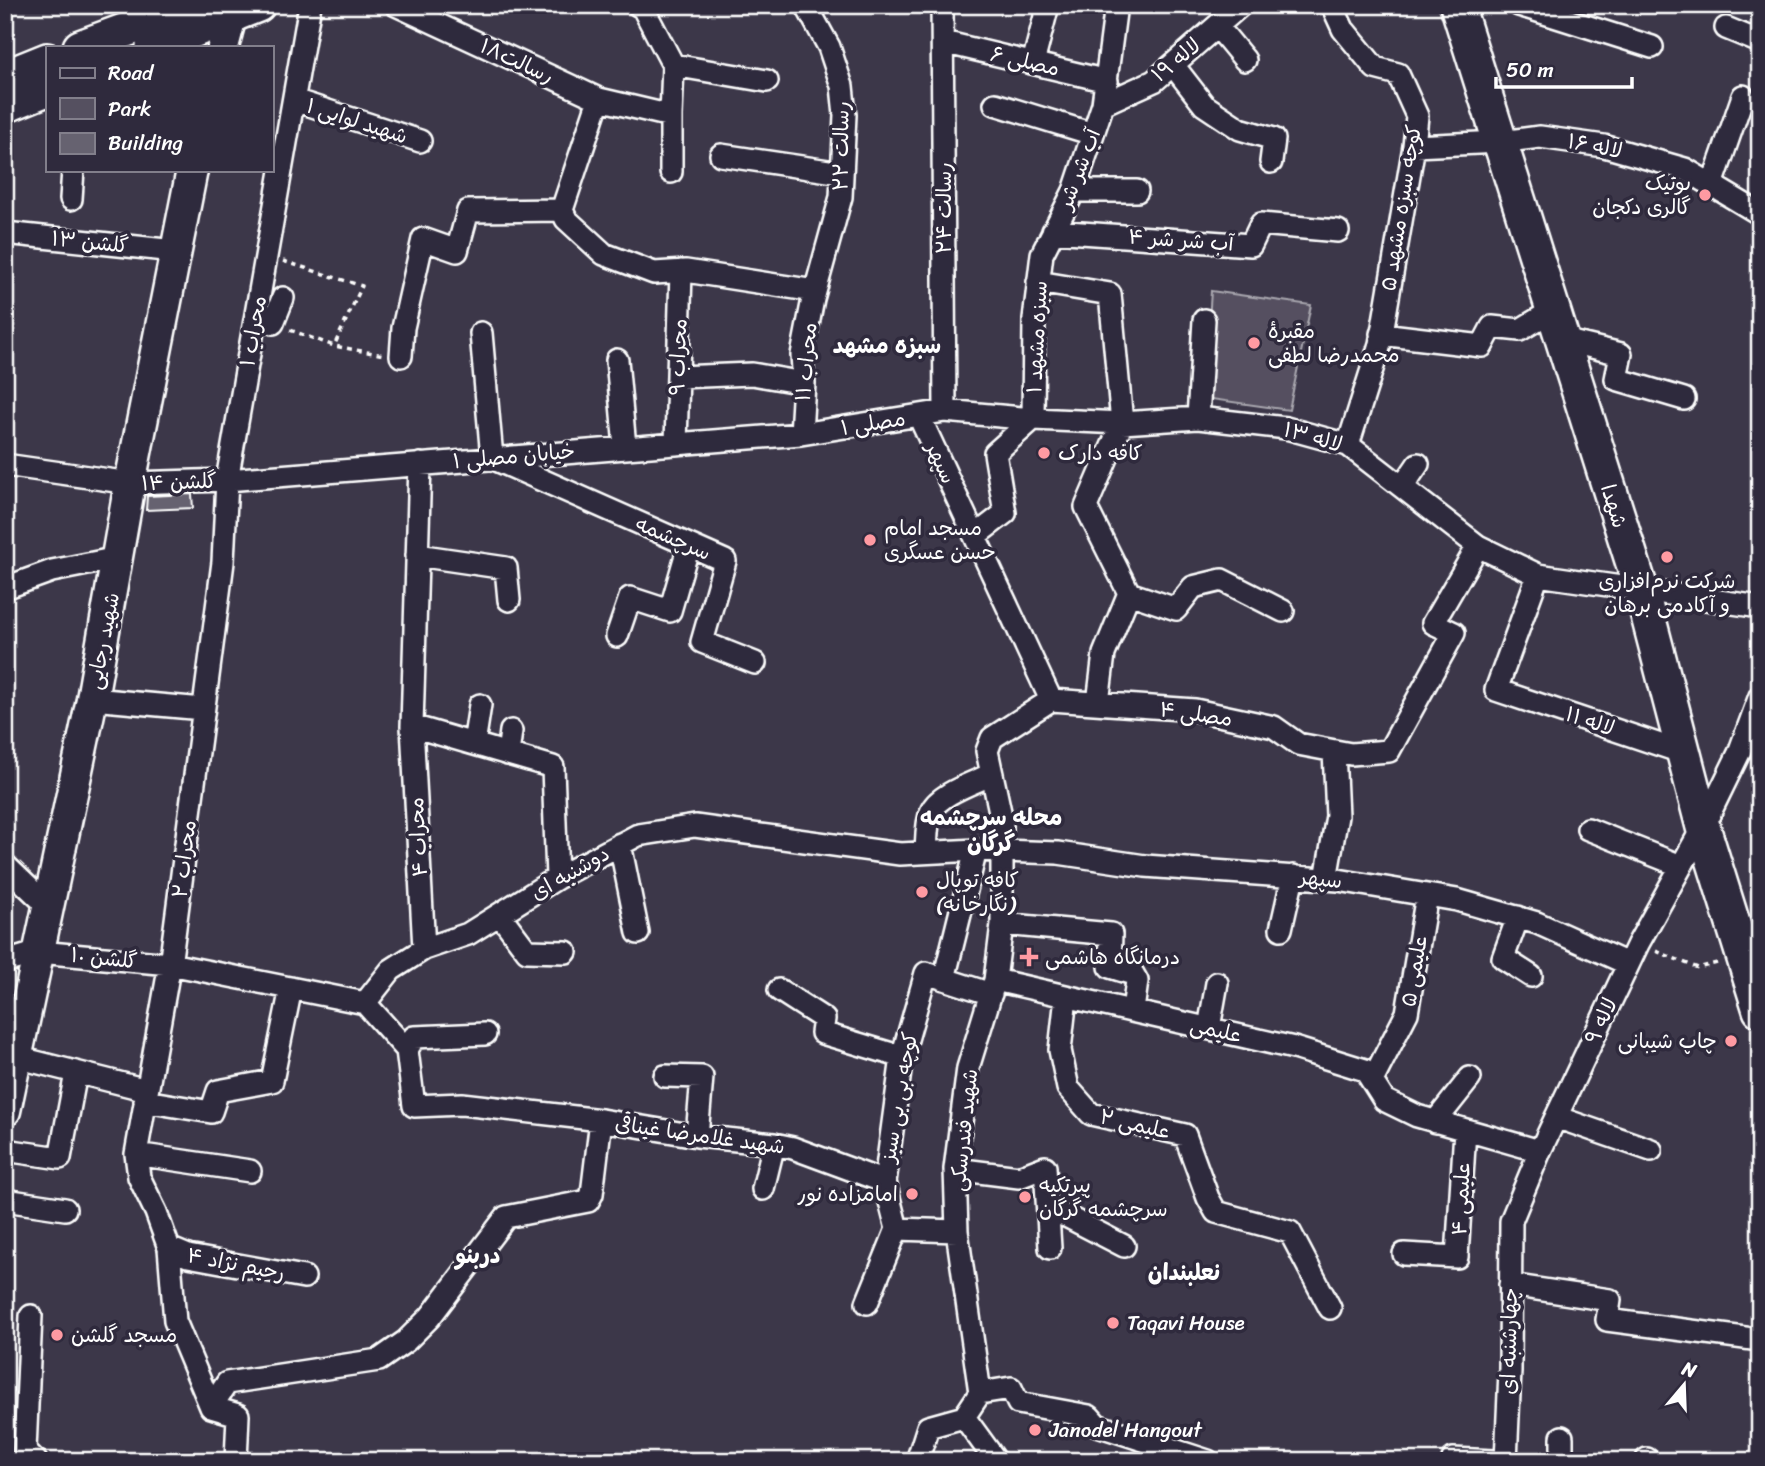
<svg xmlns="http://www.w3.org/2000/svg" width="1765" height="1466" viewBox="0 0 1765 1466" font-family="Sriracha,'Playpen Sans Arabic',sans-serif">
<style>
.green{fill:#555060;stroke:#aaa8b0;stroke-width:2}
.building{fill:#666270;stroke:#fff;stroke-width:2}
.lines{fill:none;stroke-linecap:round;stroke-linejoin:round}
.street-casing{stroke:#fff;stroke-width:26}
.secondary-casing{stroke:#fff;stroke-width:35}
.primary-casing{stroke:#fff;stroke-width:38}
.path{stroke:#fff;stroke-width:3.5;stroke-dasharray:5 5;stroke-linecap:butt}
.street{stroke:#2f2a3d;stroke-width:21}
.secondary{stroke:#2f2a3d;stroke-width:30}
.primary{stroke:#2f2a3d;stroke-width:33}
.poi-dot{fill:#ff9aa2;stroke:#2f2a3d;stroke-width:2.5}
.labels{text-anchor:middle;stroke-width:7;stroke-linejoin:round;paint-order:stroke}
.street-label{font-size:21px;fill:#fff;stroke:#2f2a3d}
.poi-label{font-size:21px;fill:#fff;stroke:#2f2a3d;text-anchor:start}
.neighbourhood-label{font-size:23px;font-weight:bold;fill:#fff;stroke:#2f2a3d}
</style>
<rect width="100%" height="100%" fill="#3c3749"/>
<filter id="ink" filterUnits="userSpaceOnUse"><feTurbulence type="fractalNoise" baseFrequency=".0143" numOctaves="2"/><feDisplacementMap in="SourceGraphic" scale="14" xChannelSelector="R" yChannelSelector="G"/><feConvolveMatrix kernelMatrix="1 2 1 2 8 2 1 2 1" color-interpolation-filters="sRGB"/></filter>
<g filter="url(#ink)">
<path class="green" d="M1211,291L1311,305L1289,410L1204,398Z"/>
<path class="building" d="M192,494L193,508L146,510L147,496Z"/>
<g class="lines">
<g class="street-casing">
<path id="street" d="M396,5L599,99L671,116V172
M638,5L643,8L673,65L671,116
M942,5L945,411
M1332,5L1343,29L1375,68L1398,74L1417,116L1414,146L1380,344L1348,445
M1519,5L1652,47
M1217,26L1245,60
M1726,28L1760,42
M943,42L1107,81
M1033,63L1048,5
M673,65L767,81
M1173,65L1204,105L1240,129L1274,139L1271,162
M294,100L420,141
M995,104L1093,134
M1103,104L1154,81L1241,5
M1414,146L1500,142L1540,137L1604,146L1685,169L1760,214
M721,155L842,173
M1712,185L1743,96
M1074,191H1137
M71,199L73,170
M562,210L566,219L604,254L654,273L686,271L815,291
M562,210L599,99
M1053,231L1251,245L1261,224L1338,231
M5,233L175,251
M1038,282L1110,294L1122,423L1086,507L1129,593
M273,323L283,298
M481,333L492,458L725,561L702,642L755,663
M1381,334L1482,346L1492,327L1520,330L1553,310
M1563,340L1621,354L1616,379L1684,399
M401,356L403,328L423,239L457,251L468,211L562,210
M617,360L625,447
M678,377L752,374L804,383
M919,416L1051,700
M1198,418L1204,320
M801,434L804,383L802,355L813,299L841,197L845,115L842,86L829,47L806,5
M676,444L681,271
M420,464L412,726L424,949
M5,465L130,483L227,480L801,434L945,411L1033,419L1122,423L1198,418L1286,428L1348,445L1478,546L1538,575L1760,607
M1403,486L1418,464
M975,536L1005,513L995,453L1033,419L1034,319L1042,254L1074,191L1103,104L1116,5
M417,555L506,568L509,600
M1538,575L1496,690L1684,753
M5,588L52,571L118,558
M1129,593L1176,609L1193,587L1222,580L1283,611
M617,636L630,598L670,611L689,545
M92,699L203,709
M1051,700L1195,710L1274,727L1298,744L1351,754L1389,751L1454,633L1433,623L1478,546
M1098,703L1104,654L1129,593
M412,726L553,767L557,878
M474,744L480,705
M508,754L511,731
M1588,829L1681,866
M620,844L638,933
M926,852C927,840 926,824 931,812C937,794 976,782 992,774
M5,865L49,907
M1326,879L1337,816L1334,751
M500,915L527,951L566,952
M1518,917L1503,958L1531,976
M1002,924L1111,934L1110,967L1133,974L1137,981L1133,1010
M1281,929L1293,876
M5,962L39,952L170,964L365,1003L391,970L424,949L468,934L557,878L638,835L695,826L900,854L976,850L1058,853L1145,866L1338,880L1457,900L1537,923L1628,964
M944,979L976,850
M995,980L1294,1048L1365,1070L1384,1100L1417,1116L1540,1151
M779,990L824,1019L822,1033L902,1057
M1066,997L1060,1050L1068,1088L1091,1114L1185,1135L1208,1198L1216,1212L1290,1232L1330,1308
M365,1003L407,1050L414,1106L462,1104L601,1120L697,1136L774,1144L793,1148L885,1182L897,1229
M1209,1028L1217,983
M407,1050L414,1037L485,1034
M16,1057L147,1090
M665,1076L702,1077L697,1136
M1372,1081L1407,1013L1427,895
M145,1101L211,1112L218,1091L272,1081L291,988
M1556,1117L1651,1150
M1435,1122L1470,1078
M5,1150L60,1158L76,1073
M136,1154L250,1171
M955,1169L1019,1177L1045,1167L1050,1248
M885,1182L902,1057L926,973L991,994
M763,1189L774,1144
M5,1200L65,1209
M1049,1212L1066,1216L1124,1246
M897,1229L957,1231
M169,1248L188,1256L304,1277
M1404,1254L1457,1257L1465,1130
M1510,1285L1610,1300L1607,1320L1760,1340
M867,1303L897,1229
M31,1316L25,1450L36,1461
M980,1393L1011,1388L1018,1403L1089,1416L1097,1425L1208,1461
M211,1407L175,1321L169,1248L156,1212L139,1177L136,1154L171,958L223,562L227,480L310,5
M211,1407L227,1383L379,1360L406,1341L430,1317L506,1217L588,1201L592,1194L601,1120
M211,1407L238,1415L236,1461
M964,1417L996,1461
M1562,1437V1461
M1453,1459L1495,1461
M1647,1459V1461
M917,1461L928,1427L964,1417L980,1393L957,1231L955,1169L968,1068L995,980L1002,924V821L987,751L992,738L1051,700
M1506,1461L1510,1371L1511,1221L1540,1151L1638,944L1703,827L1739,753L1760,696"/>
</g>
<g class="secondary-casing">
<path id="secondary" d="M223,47L234,5
M5,1111L92,699L130,483L192,170"/>
</g>
<g class="primary-casing">
<path id="primary" d="M1457,5L1641,589L1703,827L1760,1010
M80,47L194,5
M153,47L258,5
M5,77L47,60
M5,106L47,89"/>
</g>
<path class="path" d="M283,261L362,286L334,346
M290,330L334,346L384,355
M1656,951L1698,968L1721,962"/>
<use href="#street" class="street"/>
<use href="#secondary" class="secondary"/>
<use href="#primary" class="primary"/>
</g>
</g>
<g class="poi-dot">
<circle cx="1705" cy="195" r="7"/>
<circle cx="1254" cy="343" r="7"/>
<circle cx="1044" cy="453" r="7"/>
<circle cx="870" cy="540" r="7"/>
<circle cx="1667" cy="557" r="7"/>
<circle cx="922" cy="892" r="7"/>
<path d="M1025.5 946.5h7v7h7v7h-7v7h-7v-7h-7v-7h7z"/>
<circle cx="1731" cy="1041" r="7"/>
<circle cx="912" cy="1194" r="7"/>
<circle cx="1025" cy="1197" r="7"/>
<circle cx="1113" cy="1323" r="7"/>
<circle cx="57" cy="1335" r="7"/>
<circle cx="1035" cy="1430" r="7"/>
</g>
<g class="labels">
<g class="street-label">
<text transform="translate(1176 60) rotate(-39)" y="7">۱۹ لاله</text>
<text transform="translate(517 61) rotate(25)" y="7">رسالت۱۸</text>
<text transform="translate(1025 61) rotate(13)" y="7">۶ مصلی</text>
<text transform="translate(357 121) rotate(18)" y="7">۱ شهید لوایی</text>
<text transform="translate(841 146) rotate(-89)" y="7">۲۲ رسالت</text>
<text transform="translate(1595 146) rotate(11)" y="7">لاله ۱۶</text>
<text transform="translate(1079 169) rotate(-69)" y="7">آب شر شر</text>
<text transform="translate(944 208) rotate(-90)" y="7">۲۴ رسالت</text>
<text transform="translate(1401 208) rotate(-81)" y="7">کوچه سبزه مشهد ۵</text>
<text transform="translate(1181 240) rotate(4)" y="7">۴ آب شر شر</text>
<text transform="translate(90 242) rotate(6)" y="7">۱۳ گلشن</text>
<text transform="translate(253 331) rotate(-80)" y="7">۱ محراب</text>
<text transform="translate(1037 337) rotate(-87)" y="7">۱ سبزه مشهد</text>
<text transform="translate(678 357) rotate(-88)" y="7">۹ محراب</text>
<text transform="translate(806 362) rotate(-85)" y="7">۱۱ محراب</text>
<text transform="translate(873 423) rotate(-9)" y="7">۱ مصلی</text>
<text transform="translate(1313 437) rotate(16)" y="7">لاله ۱۳</text>
<text transform="translate(514 456) rotate(-5)" y="7">خیابان مصلی ۱</text>
<text transform="translate(941 463) rotate(65)" y="7">سپهر</text>
<text transform="translate(179 482) rotate(-2)" y="7">گلشن ۱۴</text>
<text transform="translate(1614 506) rotate(73)" y="7">شهدا</text>
<text transform="translate(673 538) rotate(24)" y="7">سرچشمه</text>
<text transform="translate(103 641) rotate(-79)" y="7">شهید رجایی</text>
<text transform="translate(1196 714) rotate(8)" y="7">۴ مصلی</text>
<text transform="translate(1590 721) rotate(19)" y="7">۱۱ لاله</text>
<text transform="translate(418 837) rotate(-93)" y="7">۴ محراب</text>
<text transform="translate(184 859) rotate(-83)" y="7">۲ محراب</text>
<text transform="translate(570 873) rotate(-30)" y="7">دوشنبه ای</text>
<text transform="translate(1321 879) rotate(6)" y="7">سپهر</text>
<text transform="translate(104 958) rotate(6)" y="7">۱۰ گلشن</text>
<text transform="translate(1414 971) rotate(-80)" y="7">۵ علیمی</text>
<text transform="translate(1601 1021) rotate(-65)" y="7">۹ لاله</text>
<text transform="translate(1216 1030) rotate(13)" y="7">علیمی</text>
<text transform="translate(899 1097) rotate(-80)" y="7">کوچه بی بی سبز</text>
<text transform="translate(1135 1124) rotate(13)" y="7">۲ علیمی</text>
<text transform="translate(964 1130) rotate(-84)" y="7">شهید فندرسکی</text>
<text transform="translate(700 1135) rotate(8)" y="7">شهید غلامرضا غیناقی</text>
<text transform="translate(1461 1199) rotate(-87)" y="7">۴ علیمی</text>
<text transform="translate(236 1264) rotate(11)" y="7">رحیم نژاد ۴</text>
<text transform="translate(1509 1341) rotate(-89)" y="7">چهارشنبه ای</text>
</g>
<g class="poi-label">
<text x="1691" y="190" text-anchor="end">بوتیک<tspan x="1691" dy="24">گالری دکجان</tspan></text>
<text x="1268" y="338">مقبرهٔ<tspan x="1268" dy="24">محمدرضا لطفی</tspan></text>
<text x="1058" y="460">کافه دارک</text>
<text x="884" y="535">مسجد امام<tspan x="884" dy="24">حسن عسگری</tspan></text>
<text x="1667" y="588" text-anchor="middle">شرکت نرم‌افزاری<tspan x="1667" dy="24">و آکادمی برهان</tspan></text>
<text x="936" y="887">کافه توپال<tspan x="936" dy="24">(نگارخانه)</tspan></text>
<text x="1045" y="964">درمانگاه هاشمی</text>
<text x="1717" y="1048" text-anchor="end">چاپ شیبانی</text>
<text x="1039" y="1192">پیرتکیه<tspan x="1039" dy="24">سرچشمه گرگان</tspan></text>
<text x="898" y="1201" text-anchor="end">امامزاده نور</text>
<text x="1127" y="1330">Taqavi House</text>
<text x="71" y="1342">مسجد گلشن</text>
<text x="1049" y="1437">Janodel Hangout</text>
</g>
<g class="neighbourhood-label">
<text x="887" y="353">سبزه مشهد</text>
<text x="991" y="825">محله سرچشمه<tspan x="991" dy="26">گرگان</tspan></text>
<text x="478" y="1263">دربنو</text>
<text x="1184" y="1280">نعلبندان</text>
</g>
</g>
<rect width="1765" height="1466" fill="none" stroke="#2f2a3d" stroke-width="28"/>
<rect x="14" y="14" width="1737" height="1438" fill="none" stroke="#fff" stroke-width="2.5" filter="url(#ink)"/>
<rect x="46" y="46" width="228" height="126" fill="#2f2a3d" stroke="#827f8b" stroke-width="2"/>
<rect x="60" y="68" width="35" height="10" fill="#2f2a3d" stroke="#827f8b" stroke-width="2"/>
<text x="108" y="80" font-size="21" fill="#ffffff">Road</text>
<rect x="60" y="98" width="35" height="21" fill="#555060" stroke="#827f8b" stroke-width="2"/>
<text x="108" y="116" font-size="21" fill="#ffffff">Park</text>
<rect x="60" y="133" width="35" height="21" fill="#666270" stroke="#827f8b" stroke-width="2"/>
<text x="108" y="150" font-size="21" fill="#ffffff">Building</text>
<g transform="translate(1684 1385) rotate(19)" stroke="#2f2a3d" stroke-width="5" paint-order="stroke">
<path d="M0-5L12 26L0 18L-12 26Z" fill="#ffffff"/>
<text y="-10" font-size="19" font-weight="bold" text-anchor="middle" fill="#ffffff">N</text>
</g>
<path d="M1496 77v10h136v-10" fill="none" stroke="#ffffff" stroke-width="3.5"/>
<text x="1506" y="77" font-size="21" fill="#ffffff" stroke="#2f2a3d" stroke-width="5" paint-order="stroke">50 m</text>
</svg>
